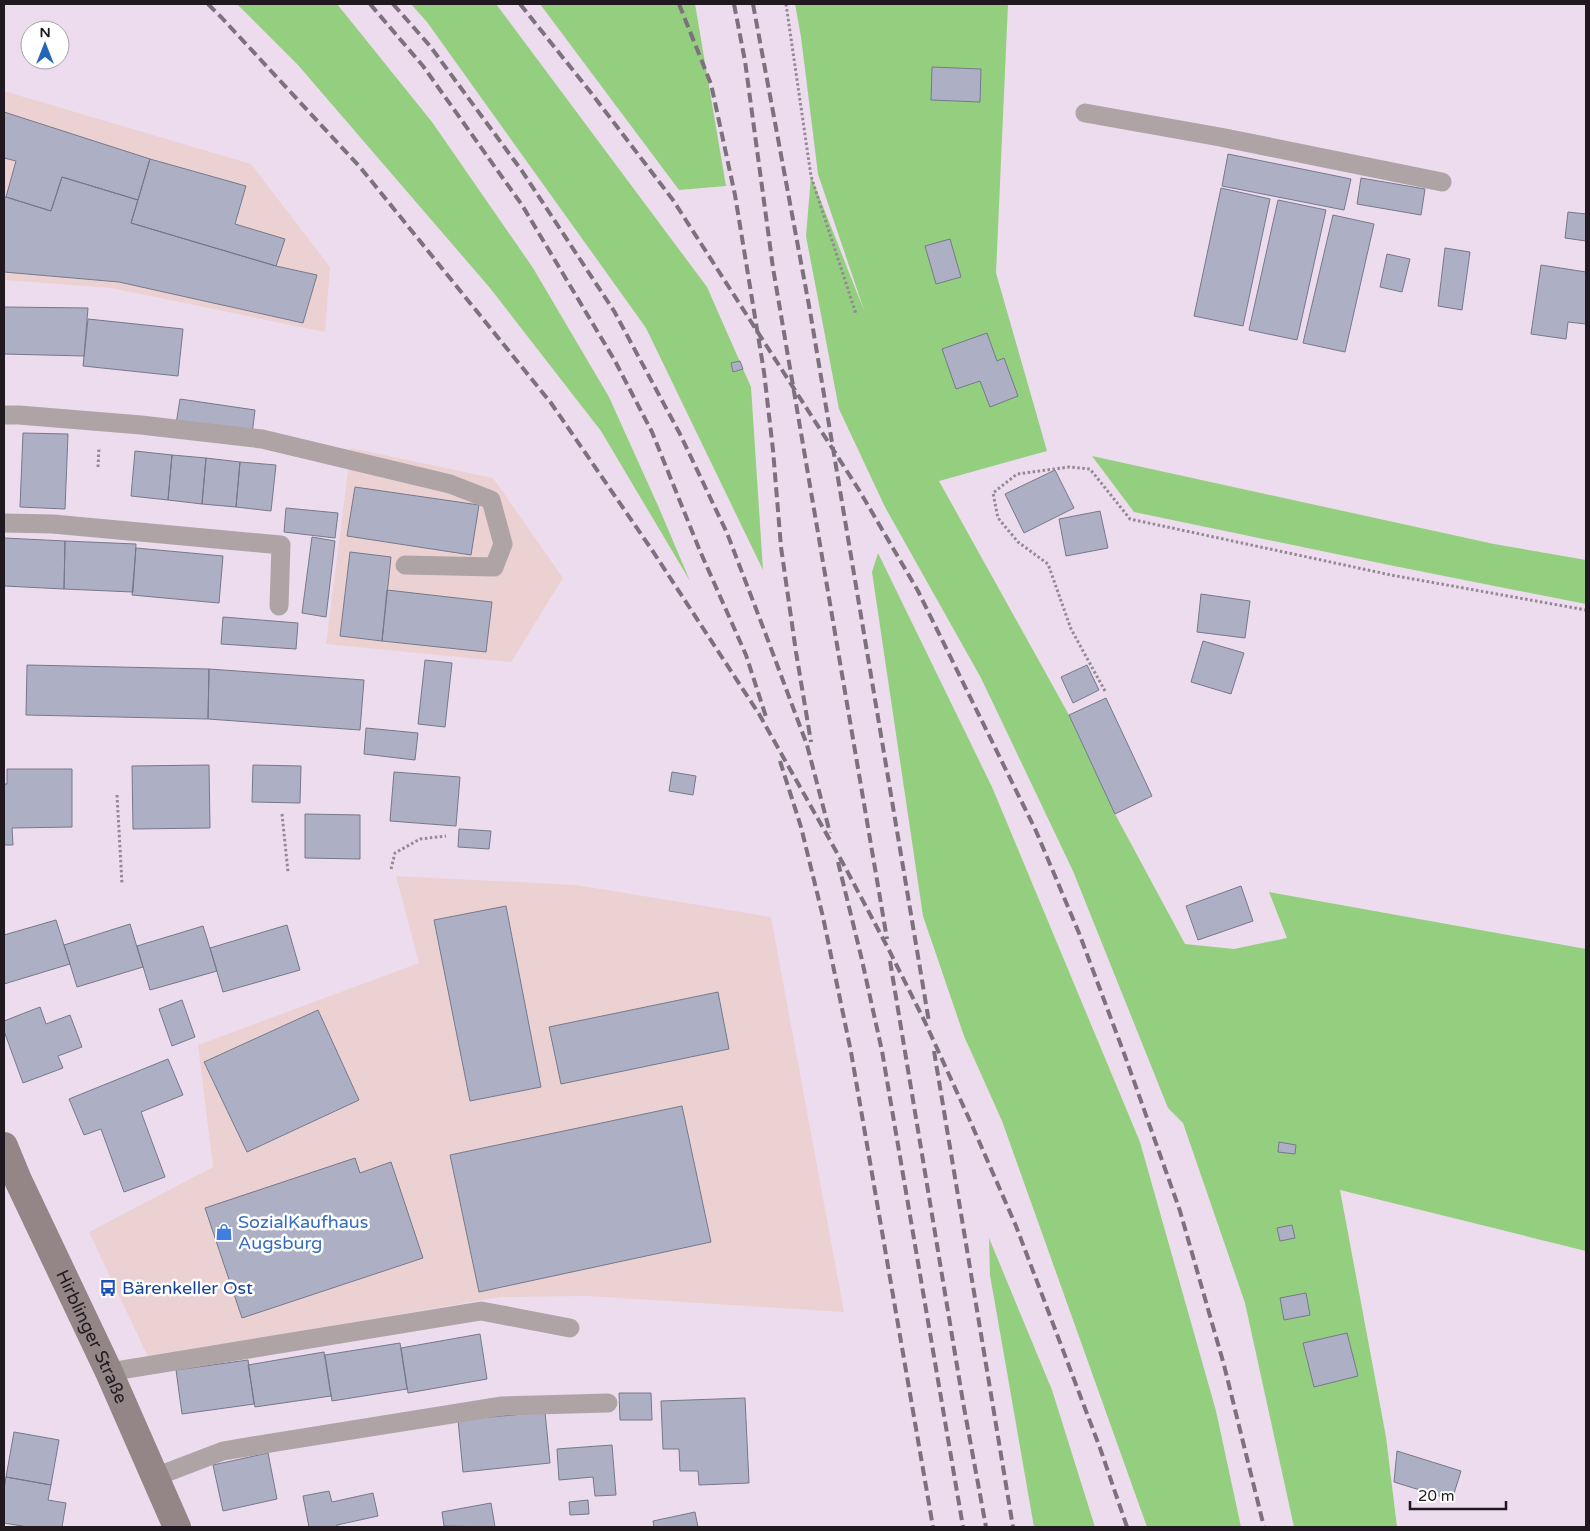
<svg xmlns="http://www.w3.org/2000/svg" width="1590" height="1531" viewBox="0 0 1590 1531" font-family="'Varela Round',sans-serif">
<style>
.commercial{fill:#ecd1d3}
.green{fill:#94ce7f}
.building{fill:#adb0c4;stroke:#76788a}
.lines{fill:none;stroke-linecap:round;stroke-linejoin:round}
.path{stroke:#948894;stroke-width:3;stroke-dasharray:2.5 2.5;stroke-linecap:butt}
.lane{stroke:#aea3a5;stroke-width:19}
.secondary{stroke:#948587;stroke-width:28}
.rail{stroke:#7c717c;stroke-width:4;stroke-dasharray:10 5;stroke-linecap:butt}
.labels{text-anchor:middle;stroke-width:5;stroke-linejoin:round;paint-order:stroke}
.shop-label{font-size:18px;fill:#366cbe;stroke:#fff;text-anchor:start}
.transit-label{font-size:18px;fill:#164399;stroke:#fff;text-anchor:start}
.street-label{font-size:18px;fill:#201a20;stroke:#fff}
</style>
<rect width="100%" height="100%" fill="#eddced"/>
<path class="commercial" d="M4,91L251,164L330,267L325,332L111,288L4,280Z
M351,448L493,478L563,578L511,662L326,644Z
M396,876L576,885L771,917L844,1312L586,1296L501,1297L148,1357L89,1232L213,1167L198,1045L419,963Z"/>
<path class="green" d="M237,4H337L432,122L533,268L609,397L659,508L690,581L601,431L490,288L298,65Z
M411,4H496L707,287L751,387L763,570L646,328L427,22Z
M540,4H695L726,186L679,190Z
M795,4H1008L996,273L1047,451L939,481L1069,715L1115,814L1185,944L1234,949L1287,938L1269,892L1586,949V1251L1340,1190L1386,1437L1397,1527H1294L1245,1303L1183,1123L1168,1108L1073,871L981,678L885,507L839,409L806,236L811,176L865,313L818,174L801,37Z
M1092,456L1494,544L1586,560V604L1394,566L1134,512Z
M878,553L992,787L1140,1142L1216,1411L1241,1527H1147L1002,1121L964,1036L923,916L872,572Z
M989,1238L1052,1390L1095,1527H1034L990,1275Z"/>
<path class="building" d="M932,67L981,69L980,102L931,100Z
M4,112L150,159L138,200L62,177L51,211L6,197L16,161L4,158Z
M1228,154L1351,179L1344,210L1222,186Z
M150,159L246,186L235,224L285,239L276,266L131,223Z
M62,177L138,200L131,223L276,266L317,275L303,323L119,282L4,272V198L6,197L51,211Z
M1361,178L1425,189L1421,215L1357,204Z
M1221,188L1270,199L1243,326L1194,316Z
M1278,200L1326,210L1297,340L1249,330Z
M1568,212L1586,214V241L1565,238Z
M1333,215L1374,224L1345,352L1303,343Z
M950,239L961,277L936,284L925,246Z
M1445,248L1470,252L1462,310L1438,306Z
M1387,254L1410,259L1402,292L1380,287Z
M1541,265L1586,272V324L1568,322L1566,339L1531,334Z
M4,307L88,308L84,356L4,354Z
M88,319L183,329L178,376L83,366Z
M987,333L997,361L1004,358L1018,396L990,407L980,381L956,389L942,349Z
M740,361L743,369L733,372L731,363Z
M180,399L255,410L252,435L176,424Z
M23,433L68,434L65,509L20,507Z
M135,451L172,455L168,500L131,496Z
M172,455L206,458L202,504L168,500Z
M206,458L240,462L236,507L202,504Z
M240,462L276,465L271,511L236,507Z
M1055,470L1074,508L1024,533L1005,494Z
M355,487L479,505L471,555L347,536Z
M286,508L338,513L335,538L284,532Z
M1100,511L1108,548L1066,556L1059,519Z
M312,537L335,541L326,617L302,613Z
M4,538L65,541L64,589L4,586Z
M65,541L136,544L133,592L64,589Z
M136,548L223,556L219,603L132,595Z
M350,552L391,557L382,641L340,636Z
M387,590L492,602L486,652L382,641Z
M1201,594L1250,601L1245,638L1197,632Z
M223,617L298,623L296,649L221,644Z
M1203,641L1244,653L1231,694L1191,682Z
M425,660L452,663L445,727L418,724Z
M27,665L209,669L208,719L26,715Z
M1087,665L1099,690L1073,703L1061,677Z
M209,669L364,680L360,730L208,719Z
M1106,698L1152,796L1115,814L1069,715Z
M366,728L418,733L415,760L364,754Z
M209,765L210,828L133,829L132,766Z
M253,765L301,766L300,803L252,802Z
M7,769H72V827L12,828L13,845H4V784H7Z
M394,772L460,777L456,826L390,821Z
M672,772L696,776L693,795L669,791Z
M305,814L360,815V859L305,858Z
M459,829L491,831L489,849L458,847Z
M1241,886L1253,921L1198,940L1186,906Z
M506,906L541,1087L470,1101L434,920Z
M56,920L70,964L4,984V935Z
M130,924L143,967L77,987L64,945Z
M287,925L300,970L223,992L210,948Z
M203,926L217,971L150,990L137,946Z
M718,992L729,1049L561,1084L549,1027Z
M182,1000L195,1037L172,1046L159,1009Z
M40,1007L46,1024L70,1015L82,1047L58,1056L63,1068L23,1083L4,1031V1021Z
M318,1010L359,1100L247,1152L204,1062Z
M168,1059L183,1095L141,1112L165,1177L124,1192L101,1129L84,1135L69,1099Z
M682,1106L711,1242L479,1292L450,1155Z
M1279,1142L1296,1145L1295,1154L1278,1152Z
M355,1158L360,1173L391,1162L423,1258L242,1318L205,1208Z
M1292,1225L1295,1238L1280,1241L1277,1228Z
M1306,1293L1310,1315L1284,1320L1280,1298Z
M1347,1333L1358,1376L1314,1387L1303,1343Z
M480,1334L487,1379L408,1393L401,1348Z
M400,1343L407,1389L332,1401L325,1355Z
M324,1352L331,1396L255,1407L248,1365Z
M248,1360L254,1404L182,1414L176,1370Z
M619,1393H651L652,1420H620Z
M745,1398L749,1483L699,1485L698,1471H680L679,1449H663L661,1401Z
M545,1412L550,1463L463,1472L458,1420Z
M14,1432L59,1440L51,1485L6,1477Z
M612,1445L616,1495L595,1496L593,1477L559,1480L557,1449Z
M1397,1451L1461,1471L1452,1500L1394,1482Z
M268,1453L277,1499L223,1511L213,1465Z
M6,1477L51,1485L48,1500L66,1503L62,1527H28L4,1523V1489Z
M329,1491L332,1502L373,1493L378,1516L337,1525V1527H309L303,1496Z
M588,1500L589,1514L570,1515L569,1502Z
M491,1503L495,1527L444,1526L442,1512Z
M695,1512L698,1527H654L653,1521Z"/>
<g class="lines">
<path class="path" d="M786,4L811,176L856,314
M98,467L99,448
M1105,691L1071,629L1048,564L1018,542L998,518L993,493L1017,474L1069,467L1090,469L1130,519L1391,575L1586,610
M117,795L122,884
M282,814L288,872
M391,869L395,853L420,839L446,836"/>
<path class="lane" d="M1085,113L1220,137L1442,182
M4,415H19L141,425L262,439L450,484L491,500L503,544L494,567L405,565
M4,523L53,524L281,545L279,606
M109,1372L481,1311L570,1328
M155,1477L223,1451L277,1442L502,1406L608,1403"/>
<path class="secondary" id="s1" d="M4,1146L18,1180L109,1372L177,1527"/>
<path class="rail" d="M208,4L222,18L360,167L551,403L652,550L759,714L845,867L889,950L925,1022L971,1123L1016,1226L1100,1448L1127,1527
M370,4L423,66L522,205L615,361L652,432L700,551L746,655L767,720
M393,4L430,46L522,171L614,311L680,434L727,533L766,635L807,745L830,833
M520,4L592,94L673,200L859,490L918,591L1036,831L1079,933L1125,1056L1180,1211L1224,1365L1264,1527
M679,4L711,84L735,195L764,372L773,450L781,547L796,652L811,742
M734,4L745,61L773,268L887,939
M753,4L810,311L929,1022
M780,761L801,827L823,917L851,1052L933,1527
M838,862L861,956L882,1051L963,1527
M890,961L963,1402L986,1527
M934,1051L1013,1527"/>
</g>
<defs>
<g id="shop-bare" transform="scale(1.35)"><path d="M-5-2.5h2.3a2.7 3.5 0 0 1 5.4 0H5L5.5 6h-11ZM-1.5-2.5h3a1.5 2.3 0 0 0-3 0Z" fill="#3f7fe0" stroke="#fff" stroke-width="2.5" paint-order="stroke"/></g>
<g id="bus-bare" transform="scale(1.35)"><path d="M-5-6H5V4H4V6H2V4H-2V6H-4V4H-5ZM-3.5-4V0h7V-4ZM-3.5 1.2v1.5H-2V1.2ZM2 1.2v1.5H3.5V1.2Z" fill="#1a4fb4" stroke="#fff" stroke-width="2.5" paint-order="stroke"/></g>
</defs>
<g fill-rule="evenodd">
<use href="#shop-bare" x="224" y="1232"/>
<use href="#bus-bare" x="108" y="1288"/>
</g>
<g class="labels">
<g class="shop-label">
<text x="238" y="1228">SozialKaufhaus<tspan x="238" dy="21">Augsburg</tspan></text>
</g>
<g class="transit-label">
<text x="122" y="1294">Bärenkeller Ost</text>
</g>
<g class="street-label">
<text dy="6" stroke="none"><textPath href="#s1" startOffset="210">Hirblinger Straße</textPath></text>
</g>
</g>
<rect width="1590" height="1531" fill="none" stroke="#201a20" stroke-width="10"/>
<g transform="translate(45 45)"><circle r="24" fill="#ffffff" stroke="#a6a3a6"/>
<path d="M0-4L9 19L0 12L-9 19Z" fill="#2266b7"/>
<text y="-8" font-size="14" font-weight="bold" text-anchor="middle" fill="#201a20">N</text>
</g>
<path d="M1410 1501v8h96v-8" fill="none" stroke="#201a20" stroke-width="2.5"/>
<text x="1418" y="1501" font-size="15" fill="#201a20" stroke="#ffffff" stroke-width="4" paint-order="stroke">20 m</text>
</svg>
